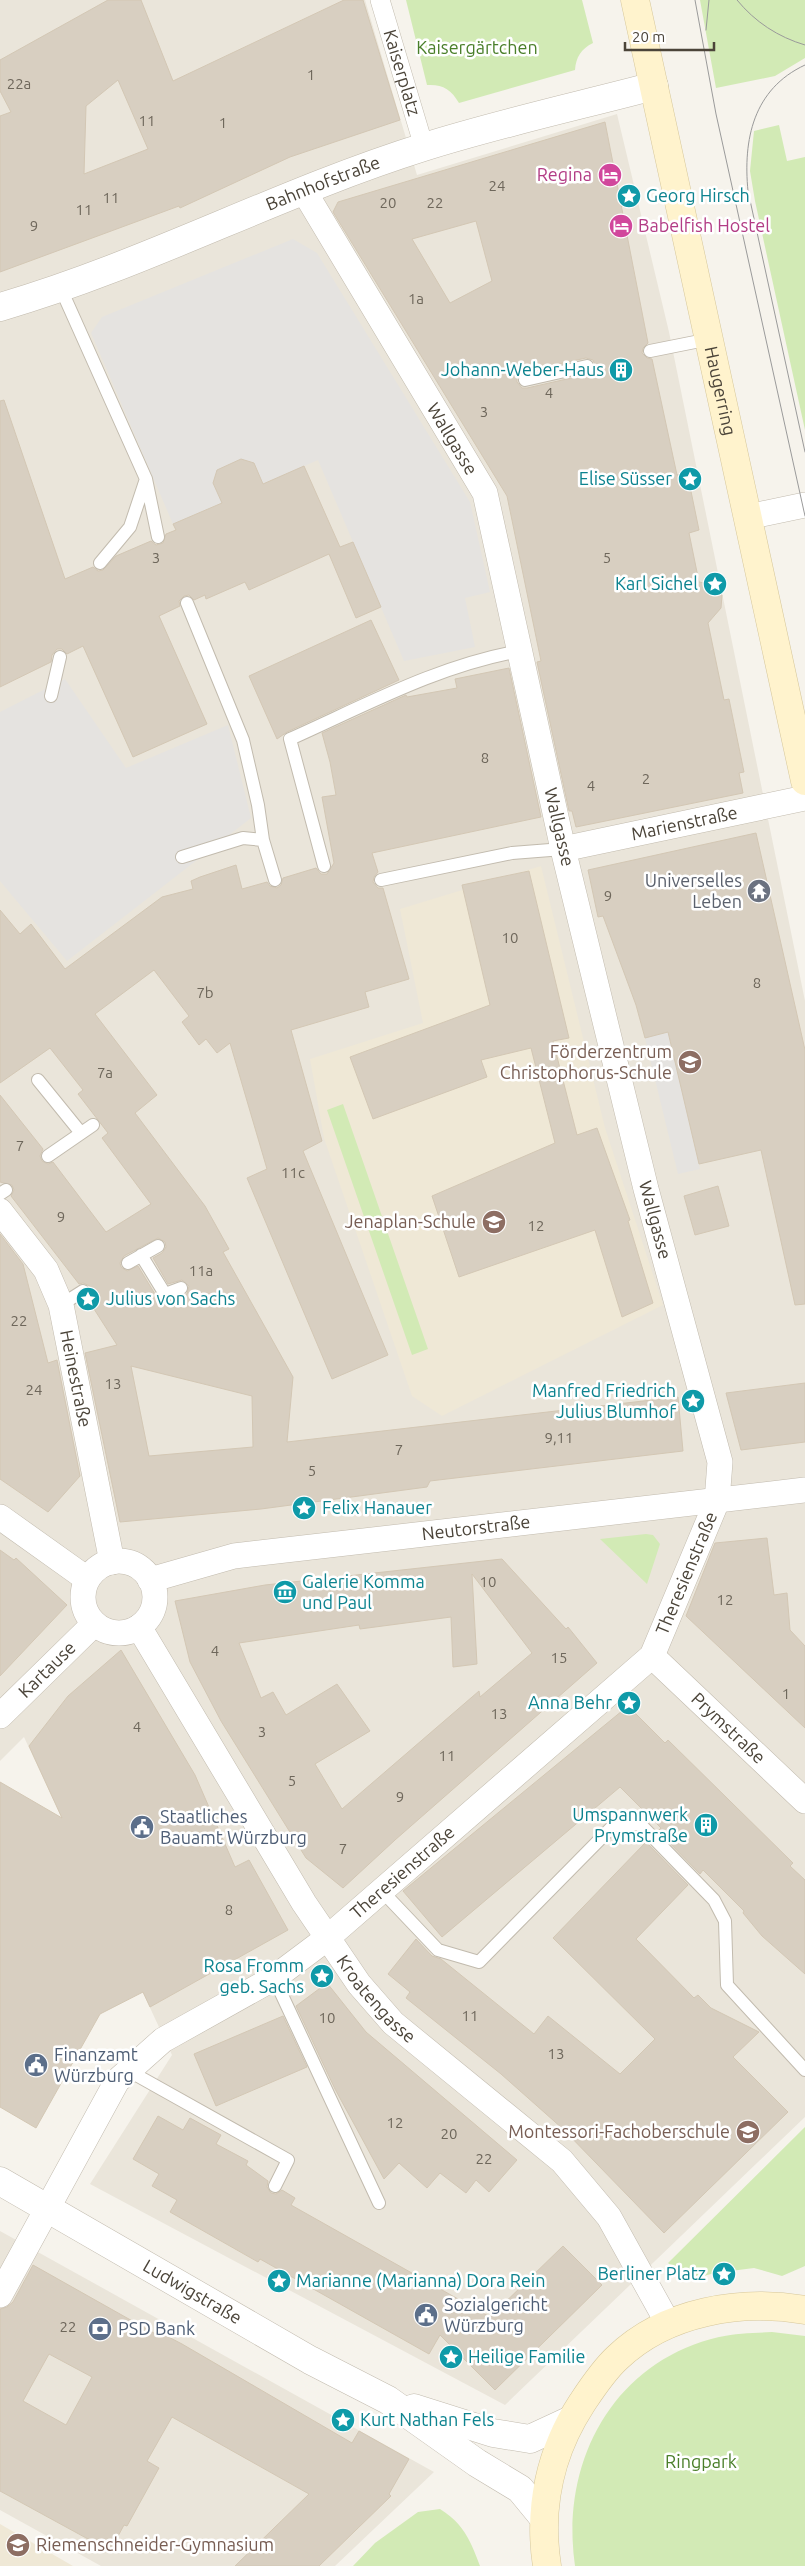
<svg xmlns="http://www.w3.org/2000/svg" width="805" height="2566" viewBox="0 0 805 2566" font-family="Ubuntu,sans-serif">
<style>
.residential{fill:#eae5da}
.education{fill:#efe8d6}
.green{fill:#d2eab5}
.parking{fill:#e5e3e0}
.building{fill:#d8cfc1;stroke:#d3c7b4;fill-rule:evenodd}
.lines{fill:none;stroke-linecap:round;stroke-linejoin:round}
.service-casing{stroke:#c2bbae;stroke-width:14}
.pedestrian-casing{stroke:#c2bbae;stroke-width:20}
.minor-casing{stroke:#c2bbae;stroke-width:26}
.tertiary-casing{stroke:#c2bbae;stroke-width:29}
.secondary-casing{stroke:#d6c79b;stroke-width:29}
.service{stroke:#fff;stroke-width:12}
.pedestrian{stroke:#fff;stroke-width:19}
.minor{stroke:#fff;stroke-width:25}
.tertiary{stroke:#fff;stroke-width:28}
.secondary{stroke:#fff3cd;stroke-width:28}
.tram{stroke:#9a9a9a;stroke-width:1}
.labels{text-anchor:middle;stroke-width:5;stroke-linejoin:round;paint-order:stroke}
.number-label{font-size:15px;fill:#6e675b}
.park-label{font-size:18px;fill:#4a7f2a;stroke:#fff}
.street-label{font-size:18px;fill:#4b4439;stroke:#fff}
.hotel-label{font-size:18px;fill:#b23c85;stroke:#fff;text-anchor:end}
.culture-label{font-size:18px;fill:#0d838f;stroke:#fff;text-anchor:end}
.worship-label{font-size:18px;fill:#5b616d;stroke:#fff;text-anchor:end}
.education-label{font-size:18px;fill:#785e54;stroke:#fff;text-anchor:end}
.service-label{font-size:18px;fill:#4e5e75;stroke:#fff;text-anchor:start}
</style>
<rect width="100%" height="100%" fill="#f6f3ec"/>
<path class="residential" d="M0,0H365L417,175L617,114L669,332L805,1001V2117L505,2405L90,2184L172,2055L24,1737L0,1761Z
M0,2231L434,2472L335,2566H101L0,2510Z"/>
<path class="education" d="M541,866L605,1128L663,1305L442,1416L412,1396L324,1138L310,1059L423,1023L400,909Z
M0,2524L73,2566H0Z"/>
<path class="green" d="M406,0H582L593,43C581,49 576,57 575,70L459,103C451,89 442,84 427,85Z
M700,0H805V58L775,76L716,88Z
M779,125L787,161L805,157V430L755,201L750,171L754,131Z
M343,1104L428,1349L412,1355L327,1110Z
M646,1534L653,1535L660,1544L647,1584L600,1539Z
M805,2127V2266L782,2276L754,2268L715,2273L688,2280L668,2263Z
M772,2332L805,2336V2566H575C560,2463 612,2362 719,2337C737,2333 754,2333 772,2332Z
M440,2509C464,2524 470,2540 480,2566H353L375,2543L418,2512Z"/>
<path class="parking" d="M293,239L317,253L470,502L490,592L465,598L475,647L404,661L318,460L263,484L254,463L241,459L217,470L222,503L173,524L91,333L102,317Z
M65,679L126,768L228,725L251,818L67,961L0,881V712Z
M668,1032L700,1169L678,1174L645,1038Z"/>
<path class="building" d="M108,0H141L173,81L344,0H363L400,120L290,157L180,208L179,206L0,272V116L11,112L0,91V60ZM118,80L148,149L84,174L86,106Z
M605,122L648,343L643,348L642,353L647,358L652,359L677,475L687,472L699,530L689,533L699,582L710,584L722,595L721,608L708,623L724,700L729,699L744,772L739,773L743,793L576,827L572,811H569L537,662L541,661L507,496L333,212L338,202ZM476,221L492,281L450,303L412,239ZM586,358L593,360L595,365L593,372L589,374L527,388H522L517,382V377L523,372Z
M4,400L65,579L93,567L98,571L103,570L116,556L151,541L156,545L163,543L166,534L176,530L173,524L222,503L213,483L217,470L241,459L254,463L263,484L304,466L340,547L353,542L381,607L356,618L329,554L249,590L245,582L206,599L205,595L194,600L189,595L184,596L179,601L180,606L159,616L207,724L133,757L83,646L67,654L62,649H57L52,655L51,662L0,687V401Z
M371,620L399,680L287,732L277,739L249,676Z
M509,668L541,817L372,853L378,872L374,877L373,882L378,888H383L409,979L365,992L369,1007L291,1030L322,1141L303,1151L388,1355L332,1379L247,1178L267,1169L230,1043L217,1053L206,1039L199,1045L182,1022L189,1016L154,970L95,1014L157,1095L135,1113L205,1206L229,1249L223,1252L293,1377L287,1442L678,1397L683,1451L430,1481L427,1487L261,1509L120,1522L85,1353L117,1345L87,1298L91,1291L90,1286L83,1283L79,1284L11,1196L14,1190L12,1185L0,1182V1095L43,1149L40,1156L42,1161L48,1164L53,1162L106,1232L151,1204L102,1138L108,1133L78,1094L83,1090L50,1048L0,1083V910L20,934L31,924L65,969L162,897L193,889L191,881L200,877L236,865L242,889L267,882L270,886L277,888L281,885L283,878L316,868L321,874H327L334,863L322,797L336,795L330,762L322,733L406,695L407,697L457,688L455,679ZM158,1238L165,1242L166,1247L162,1253L153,1258L168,1284L182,1280L189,1286L187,1294L167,1302L158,1299L138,1266L127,1271L121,1267L120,1263L124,1256ZM131,1366L252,1396L253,1447L149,1456Z
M756,833L805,1050V1304L795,1305L761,1150L699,1164L668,1032L645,1038L636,1005L603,916L598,917L588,870Z
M529,871L569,1038L553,1041L577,1135L597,1128L630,1220L628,1221L653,1303L622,1317L595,1230L459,1277L432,1196L555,1143L531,1048L481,1060L487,1077L373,1119L350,1057L490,1005L462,885Z
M718,1186L729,1226L695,1235L684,1196Z
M0,1234L23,1264L48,1363L57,1360L80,1476L48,1512L0,1479Z
M805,1383V1442L741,1450L726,1393Z
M767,1538L774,1595L787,1593L790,1630L805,1646V1728L686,1616L715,1543Z
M0,1550L14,1560L16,1558L67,1605L0,1676Z
M502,1559L566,1629L568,1627L597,1663L395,1840L343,1888L306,1858L221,1721L190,1662L175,1601L265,1585ZM472,1574L532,1653L480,1697L479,1691L342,1809L315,1764L370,1731L337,1684L286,1715L273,1692L261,1698L239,1643L359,1625L360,1629L451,1617L453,1667L477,1664Z
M121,1650L195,1775L235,1867L249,1860L288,1930L150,2007L143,1992L100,2014L36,2128L0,2107V1782L62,1818L29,1746L68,1696Z
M628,1706L665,1743L668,1740L793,1863L790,1866L805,1880V1974L762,1936L743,1913L744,1911L703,1870L700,1874L658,1831L661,1828L620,1787L442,1937L403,1891Z
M646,1842L688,1885L636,1939L694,1998L698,1995L711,2008L759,2032L733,2057L788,2112L664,2233L563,2129L501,2074L406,1998L410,1992L388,1974L416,1939L432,1956L441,1959L534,2034L548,2016L620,2074L655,2039L553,1938Z
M327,1983L366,2032L517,2160L489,2192L476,2180L466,2193L440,2173L427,2188L399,2163L384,2179L335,2089L296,2006Z
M283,2016L307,2067L216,2106L194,2054Z
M158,2116L183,2130L190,2118L221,2135L216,2144L248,2161L246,2165L268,2181L267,2187L271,2193L276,2194L282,2190L295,2198L291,2205L490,2317L563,2246L602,2285L495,2390L440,2335L429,2354L260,2259L258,2262L170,2212L177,2200L152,2186L159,2174L133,2159Z
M33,2265L159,2336L161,2333L182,2344L352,2443L359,2431L409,2459L389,2494L391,2496L319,2566H235L309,2494L172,2417L147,2461L159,2468L127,2526L124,2525L110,2551L0,2491V2309L7,2307L13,2302ZM49,2354L92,2377L66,2425L23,2401Z"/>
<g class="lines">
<g class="service-casing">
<path id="service" d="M61,289L146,479L158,537
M650,351L710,339
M525,380L587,366
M100,563L130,527L146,479
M51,696L60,657
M263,840L275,880
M182,857L243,838L263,840L258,805L243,740L187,603
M324,866L290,739C364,706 439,665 520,651
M381,880L512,853L563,849
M38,1080L81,1133
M48,1156L93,1125
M0,1194L6,1190
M141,1255L165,1294L181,1288
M128,1263L158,1246
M61,1305L83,1291
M381,1890L438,1950L479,1962L613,1826L640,1824L714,1900L725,1921L727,1985L805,2070
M274,1978L379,2203
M129,2071L288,2160L275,2186"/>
</g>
<g class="pedestrian-casing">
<g id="pedestrian">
<path id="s1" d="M380,0L424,147"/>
</g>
</g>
<g class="minor-casing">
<g id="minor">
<path d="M748,517L805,505"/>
<path id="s2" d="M563,849L805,798"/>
<path id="s3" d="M0,1211L46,1270L61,1305L112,1562"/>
<path d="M0,1517L87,1579"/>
<circle cx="119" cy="1597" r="36"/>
<path id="s4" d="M150,1580L234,1556L805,1490"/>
<path id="s5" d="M139,1627L304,1903L359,1984L393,2023L562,2161L609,2217L669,2325"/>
<path id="s6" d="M652,1656L805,1801"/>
<path id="s7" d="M0,1716L94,1624"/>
<path id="s8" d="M0,2295L117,2081L163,2040L274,1978L326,1939L652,1656L717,1501L720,1462L646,1189L563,849L485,493L304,191"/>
</g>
</g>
<g class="tertiary-casing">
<g id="tertiary">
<path id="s9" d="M0,307C145,265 280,192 424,147C500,123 578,106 654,86"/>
<path id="s10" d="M0,2181L310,2360L388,2400L477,2463L520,2489L543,2517"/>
<path d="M414,2408L493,2433L530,2439L571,2420"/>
</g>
</g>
<g class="secondary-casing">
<g id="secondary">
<path id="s11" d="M635,0L805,781"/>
<path d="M547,2566C538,2508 550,2452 582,2403C592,2388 603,2371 617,2358C666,2311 741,2299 805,2310"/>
</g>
</g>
<use href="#service" class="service"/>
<use href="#pedestrian" class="pedestrian"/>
<use href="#minor" class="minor"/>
<use href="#tertiary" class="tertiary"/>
<use href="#secondary" class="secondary"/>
<path class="tram" d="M695,0L716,114L805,516
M737,0C755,22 778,37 805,45
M706,30L709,0
M805,65C753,89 743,140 748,191L805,452"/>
</g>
<defs>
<g id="hotel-disc" transform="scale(1.25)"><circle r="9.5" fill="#d1479c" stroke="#fff"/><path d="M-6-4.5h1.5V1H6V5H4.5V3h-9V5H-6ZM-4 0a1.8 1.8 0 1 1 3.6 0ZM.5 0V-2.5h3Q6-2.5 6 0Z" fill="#fff"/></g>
<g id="sight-disc" transform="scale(1.25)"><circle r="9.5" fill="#0f9aa8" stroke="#fff"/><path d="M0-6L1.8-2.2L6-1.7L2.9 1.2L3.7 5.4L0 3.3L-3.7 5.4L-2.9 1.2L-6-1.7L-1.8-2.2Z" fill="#fff"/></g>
<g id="building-disc" transform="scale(1.25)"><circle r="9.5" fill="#0f9aa8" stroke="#fff"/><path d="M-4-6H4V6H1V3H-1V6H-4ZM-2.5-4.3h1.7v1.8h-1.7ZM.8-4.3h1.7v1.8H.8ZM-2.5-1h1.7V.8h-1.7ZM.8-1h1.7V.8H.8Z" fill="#fff"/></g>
<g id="temple-disc" transform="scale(1.25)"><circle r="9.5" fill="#6b7280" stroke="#fff"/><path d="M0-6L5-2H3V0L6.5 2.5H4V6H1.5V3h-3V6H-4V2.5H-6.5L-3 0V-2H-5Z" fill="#fff"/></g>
<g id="school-disc" transform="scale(1.25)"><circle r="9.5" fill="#8d6e63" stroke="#fff"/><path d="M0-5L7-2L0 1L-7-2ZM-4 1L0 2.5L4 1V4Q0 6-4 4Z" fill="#fff"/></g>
<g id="museum-disc" transform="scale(1.25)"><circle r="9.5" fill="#0f9aa8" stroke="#fff"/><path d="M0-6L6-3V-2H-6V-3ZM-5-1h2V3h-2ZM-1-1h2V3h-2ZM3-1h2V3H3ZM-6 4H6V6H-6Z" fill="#fff"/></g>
<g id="civic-disc" transform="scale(1.25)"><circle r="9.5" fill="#5c6f8a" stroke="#fff"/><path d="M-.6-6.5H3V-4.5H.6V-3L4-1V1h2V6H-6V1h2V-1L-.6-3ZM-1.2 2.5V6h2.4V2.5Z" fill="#fff"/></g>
<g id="bank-disc" transform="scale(1.25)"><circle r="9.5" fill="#5c6f8a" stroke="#fff"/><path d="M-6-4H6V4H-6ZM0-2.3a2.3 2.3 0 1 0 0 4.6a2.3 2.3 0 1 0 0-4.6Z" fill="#fff"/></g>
</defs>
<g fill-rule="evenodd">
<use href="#hotel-disc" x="610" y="175"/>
<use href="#sight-disc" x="629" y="196"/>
<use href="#hotel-disc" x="621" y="226"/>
<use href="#building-disc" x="621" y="370"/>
<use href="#sight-disc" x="690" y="479"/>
<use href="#sight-disc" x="715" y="584"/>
<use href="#temple-disc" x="759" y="891"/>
<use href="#school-disc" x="690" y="1062"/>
<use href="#school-disc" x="494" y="1222"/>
<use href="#sight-disc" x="88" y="1299"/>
<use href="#sight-disc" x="693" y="1401"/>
<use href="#sight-disc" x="304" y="1508"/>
<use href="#museum-disc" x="285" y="1592"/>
<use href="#sight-disc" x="629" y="1703"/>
<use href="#building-disc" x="706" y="1825"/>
<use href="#civic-disc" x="142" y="1827"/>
<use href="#sight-disc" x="322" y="1976"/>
<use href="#civic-disc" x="36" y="2065"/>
<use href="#school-disc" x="748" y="2132"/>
<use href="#sight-disc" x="724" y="2274"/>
<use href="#sight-disc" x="279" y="2281"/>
<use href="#civic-disc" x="426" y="2315"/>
<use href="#bank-disc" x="100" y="2329"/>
<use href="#sight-disc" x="451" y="2357"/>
<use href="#sight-disc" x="343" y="2420"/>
<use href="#school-disc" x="18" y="2545"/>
</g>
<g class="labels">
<g class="number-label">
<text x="311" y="80">1</text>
<text x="19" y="89">22a</text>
<text x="147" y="126">11</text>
<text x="223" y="128">1</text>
<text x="497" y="191">24</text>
<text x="111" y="203">11</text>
<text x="388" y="208">20</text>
<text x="435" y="208">22</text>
<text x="84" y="215">11</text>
<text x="34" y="231">9</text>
<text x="416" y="304">1a</text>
<text x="549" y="398">4</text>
<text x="484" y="417">3</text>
<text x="156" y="563">3</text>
<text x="607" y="563">5</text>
<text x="485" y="763">8</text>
<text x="646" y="784">2</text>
<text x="591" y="791">4</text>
<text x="608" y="901">9</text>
<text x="510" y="943">10</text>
<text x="757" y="988">8</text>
<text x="205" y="998">7b</text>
<text x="105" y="1078">7a</text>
<text x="20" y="1151">7</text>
<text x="293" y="1178">11c</text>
<text x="61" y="1222">9</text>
<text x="536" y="1231">12</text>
<text x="201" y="1276">11a</text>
<text x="19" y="1326">22</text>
<text x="113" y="1389">13</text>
<text x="34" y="1395">24</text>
<text x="559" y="1443">9,11</text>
<text x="399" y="1455">7</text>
<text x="312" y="1476">5</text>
<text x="488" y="1587">10</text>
<text x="725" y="1605">12</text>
<text x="215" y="1656">4</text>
<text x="559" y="1663">15</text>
<text x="786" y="1699">1</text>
<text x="499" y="1719">13</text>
<text x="137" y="1732">4</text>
<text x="262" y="1737">3</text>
<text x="447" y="1761">11</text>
<text x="292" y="1786">5</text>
<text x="400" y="1802">9</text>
<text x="343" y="1854">7</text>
<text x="229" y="1915">8</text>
<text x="470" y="2021">11</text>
<text x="327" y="2023">10</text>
<text x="556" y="2059">13</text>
<text x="395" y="2128">12</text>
<text x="449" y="2139">20</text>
<text x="484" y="2164">22</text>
<text x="68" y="2332">22</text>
</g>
<g class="park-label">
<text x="477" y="54">Kaisergärtchen</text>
<text x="701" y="2468">Ringpark</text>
</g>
<g class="street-label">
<text dy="6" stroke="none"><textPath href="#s1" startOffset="76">Kaiserplatz</textPath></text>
<text dy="6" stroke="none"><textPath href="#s9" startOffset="346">Bahnhofstraße</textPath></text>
<text dy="6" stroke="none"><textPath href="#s11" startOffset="400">Haugerring</textPath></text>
<text transform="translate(452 439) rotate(59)" y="6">Wallgasse</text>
<text dy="6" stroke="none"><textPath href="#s2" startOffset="124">Marienstraße</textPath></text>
<text transform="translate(559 827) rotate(77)" y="6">Wallgasse</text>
<text transform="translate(655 1220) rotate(75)" y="6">Wallgasse</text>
<text dy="6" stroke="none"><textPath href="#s3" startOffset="188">Heinestraße</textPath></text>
<text dy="6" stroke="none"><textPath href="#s4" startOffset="331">Neutorstraße</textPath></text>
<text dy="6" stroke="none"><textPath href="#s8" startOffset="1019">Theresienstraße</textPath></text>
<text dy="6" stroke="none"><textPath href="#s7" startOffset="66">Kartause</textPath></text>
<text dy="6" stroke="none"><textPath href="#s6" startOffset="105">Prymstraße</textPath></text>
<text dy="6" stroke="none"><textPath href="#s8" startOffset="599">Theresienstraße</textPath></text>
<text dy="6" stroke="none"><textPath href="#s5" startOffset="442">Kroatengasse</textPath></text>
<text dy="6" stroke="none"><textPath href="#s10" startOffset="222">Ludwigstraße</textPath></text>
</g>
<g class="hotel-label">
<text x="592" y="181">Regina</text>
<text x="638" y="232" text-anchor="start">Babelfish Hostel</text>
</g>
<g class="culture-label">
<text x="646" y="202" text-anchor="start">Georg Hirsch</text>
<text x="604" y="376">Johann-Weber-Haus</text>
<text x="672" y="485">Elise Süsser</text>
<text x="698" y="590">Karl Sichel</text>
<text x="106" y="1305" text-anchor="start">Julius von Sachs</text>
<text x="676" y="1397">Manfred Friedrich<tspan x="676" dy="21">Julius Blumhof</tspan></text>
<text x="322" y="1514" text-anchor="start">Felix Hanauer</text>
<text x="302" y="1588" text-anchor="start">Galerie Komma<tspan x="302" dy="21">und Paul</tspan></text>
<text x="612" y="1709">Anna Behr</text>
<text x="688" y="1821">Umspannwerk<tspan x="688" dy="21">Prymstraße</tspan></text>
<text x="304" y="1972">Rosa Fromm<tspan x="304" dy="21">geb. Sachs</tspan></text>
<text x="706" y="2280">Berliner Platz</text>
<text x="296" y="2287" text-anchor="start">Marianne (Marianna) Dora Rein</text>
<text x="468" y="2363" text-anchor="start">Heilige Familie</text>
<text x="360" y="2426" text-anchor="start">Kurt Nathan Fels</text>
</g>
<g class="worship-label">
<text x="742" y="887">Universelles<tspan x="742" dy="21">Leben</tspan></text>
</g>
<g class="education-label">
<text x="672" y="1058">Förderzentrum<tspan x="672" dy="21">Christophorus-Schule</tspan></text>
<text x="476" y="1228">Jenaplan-Schule</text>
<text x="730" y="2138">Montessori-Fachoberschule</text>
<text x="36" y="2551" text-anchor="start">Riemenschneider-Gymnasium</text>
</g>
<g class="service-label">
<text x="160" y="1823">Staatliches<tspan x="160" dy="21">Bauamt Würzburg</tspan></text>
<text x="54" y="2061">Finanzamt<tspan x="54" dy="21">Würzburg</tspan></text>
<text x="444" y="2311">Sozialgericht<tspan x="444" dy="21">Würzburg</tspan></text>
<text x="118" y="2335">PSD Bank</text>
</g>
</g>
<path d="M625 42v8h89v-8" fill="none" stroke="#4b4439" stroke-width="2.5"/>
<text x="632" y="42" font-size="15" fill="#4b4439" stroke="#ffffff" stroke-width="4" paint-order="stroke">20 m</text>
</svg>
